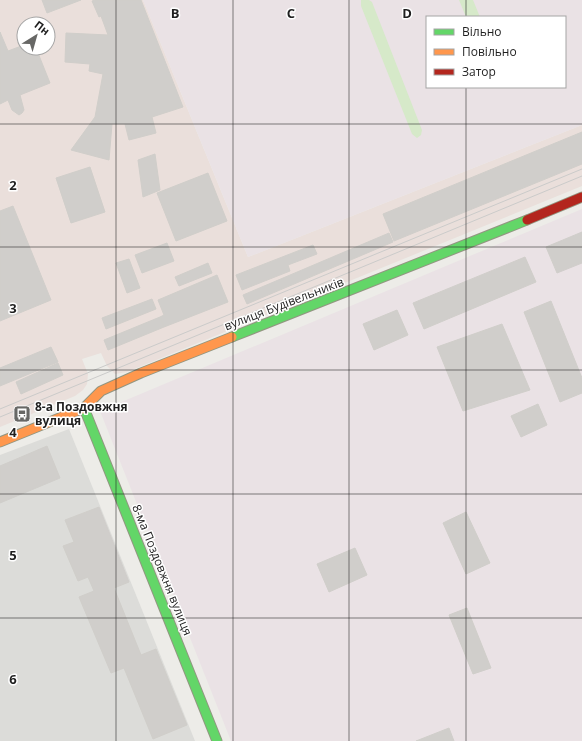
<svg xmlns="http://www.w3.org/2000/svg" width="582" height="741" viewBox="0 0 582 741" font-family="'Open Sans',sans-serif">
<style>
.residential{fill:#dcdcd9}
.commercial{fill:#eadfdb;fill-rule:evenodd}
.industrial{fill:#eae2e5;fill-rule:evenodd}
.grass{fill:#d6e9c9}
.building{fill:#d0cecb;stroke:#d0ceca}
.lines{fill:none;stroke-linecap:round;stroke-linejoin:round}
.fast-casing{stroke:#929681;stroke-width:11}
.slow-casing{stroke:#929681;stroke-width:11}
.jam-casing{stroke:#929681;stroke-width:11}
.fast{stroke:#63d668;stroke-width:9}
.slow{stroke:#ff974d;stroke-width:9}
.jam{stroke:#b3261e;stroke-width:9}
.tram{stroke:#cbcbca;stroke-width:1}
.grid{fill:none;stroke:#1f1f1f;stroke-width:1;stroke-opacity:0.55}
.labels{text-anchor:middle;stroke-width:3;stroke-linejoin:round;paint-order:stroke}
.street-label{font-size:12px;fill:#1f1f1f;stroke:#fff}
.poi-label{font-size:12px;font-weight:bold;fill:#1f1f1f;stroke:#fff;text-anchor:start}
.grid-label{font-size:13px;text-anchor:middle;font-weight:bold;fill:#1f1f1f;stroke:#fff;stroke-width:3;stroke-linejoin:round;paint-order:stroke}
</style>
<rect width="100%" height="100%" fill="#edece8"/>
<path class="residential" d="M69,429L195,741H0V455Z"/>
<path class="commercial" d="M0,0H143L248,257L582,125V186L127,372L115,374L107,366L101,353L82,359L88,374L87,384L83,390L75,396L0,427ZM24,24H48V48H24Z"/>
<path class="industrial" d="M143,0H582V125L248,257ZM427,17H565V87H427Z
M582,209V741H231L100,411Z"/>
<path class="grass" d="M361,0H369L372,2L422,130L421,135L417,138L412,134L361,6Z
M459,0H473L480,17H466Z"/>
<path class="building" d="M42,0H81L47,13Z
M95,0H141L183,107L152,117L156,133L129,140L125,124H112L109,160L71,150L95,117L103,74L89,71L90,64L65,62L66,33L108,35L101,16L99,17L92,1Z
M0,32L8,51L24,45V48H36L50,83L20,95L24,110L22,113L19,115L12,110L8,100L0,104Z
M582,132V164L394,241L383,214Z
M155,154L160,190L143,197L138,160Z
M90,167L105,212L71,223L56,178Z
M208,173L227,221L176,241L157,193Z
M13,206L51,300L0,321V211Z
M582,232V263L557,273L546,247Z
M389,233L393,242L247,304L243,295Z
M167,243L174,261L142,273L135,255Z
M313,245L317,254L288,265L290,271L242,290L236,275Z
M525,257L536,282L424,329L413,303Z
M129,259L140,288L127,293L116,263Z
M208,263L212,273L179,286L175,277Z
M217,275L228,302L164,327L160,317L164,315L158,300Z
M152,299L156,309L106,329L102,318Z
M551,301L582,378V393L560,402L524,312Z
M397,310L408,335L374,350L363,324Z
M160,317L164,327L108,350L104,340Z
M502,324L530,390L463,411L437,347Z
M51,347L58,362L0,386V368Z
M58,363L63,375L21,394L16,382Z
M538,404L547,425L521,437L511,416Z
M47,446L60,478L0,503V466Z
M99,507L129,582L114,588L141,655L156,649L187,725L153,739L124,668L111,673L79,597L94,591L88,577L78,581L63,546L74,542L65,520Z
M466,512L490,563L466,574L443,523Z
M355,548L367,575L329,592L317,564Z
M467,608L491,668L473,674L449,615Z
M449,728L454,741H416Z"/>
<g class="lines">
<g class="fast-casing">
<path id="fast" d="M232,337L527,220
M84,408L217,741"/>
</g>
<g class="slow-casing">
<path id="slow" d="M0,442L84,408L101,391L141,373L232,337"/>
</g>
<g class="jam-casing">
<path id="jam" d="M527,220L582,197"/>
</g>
<use href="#fast" class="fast"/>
<use href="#slow" class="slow"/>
<use href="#jam" class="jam"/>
<path class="tram" d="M0,409L582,169
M0,417L582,176"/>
</g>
<path class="grid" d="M116,0V741M233,0V741M349,0V741M466,0V17M466,87V741M0,124H582M0,247H582M0,370H582M0,494H582M0,618H582"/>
<defs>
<g id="bus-square" transform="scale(0.9)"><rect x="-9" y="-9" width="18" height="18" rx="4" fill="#676765" stroke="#fff"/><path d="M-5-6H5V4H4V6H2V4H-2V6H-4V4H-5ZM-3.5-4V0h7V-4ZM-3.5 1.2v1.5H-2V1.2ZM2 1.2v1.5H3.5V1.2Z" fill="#fff"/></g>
</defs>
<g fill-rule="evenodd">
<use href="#bus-square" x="22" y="414"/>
</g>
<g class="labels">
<g class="street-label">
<text transform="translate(284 304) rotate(-21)" y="4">вулиця Будівельників</text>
<text transform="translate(162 570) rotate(68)" y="4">8-ма Поздовжня вулиця</text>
</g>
<g class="poi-label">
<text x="35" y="411">8-а Поздовжня<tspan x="35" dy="14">вулиця</tspan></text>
</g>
</g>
<g class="grid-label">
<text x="175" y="18">B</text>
<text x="291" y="18">C</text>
<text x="407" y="18">D</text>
<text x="13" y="190">2</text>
<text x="13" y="313">3</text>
<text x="13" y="437">4</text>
<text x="13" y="560">5</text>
<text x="13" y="684">6</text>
</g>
<rect x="426" y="16" width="140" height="72" fill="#ffffff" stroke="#a5a5a5"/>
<rect x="434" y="29" width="20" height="6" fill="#63d668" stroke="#a5a5a5"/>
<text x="462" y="36" font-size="12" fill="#1f1f1f">Вільно</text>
<rect x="434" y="49" width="20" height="6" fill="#ff974d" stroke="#a5a5a5"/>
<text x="462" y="56" font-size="12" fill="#1f1f1f">Повільно</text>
<rect x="434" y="69" width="20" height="6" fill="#b3261e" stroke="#a5a5a5"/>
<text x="462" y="76" font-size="12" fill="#1f1f1f">Затор</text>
<g transform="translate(36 36) rotate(37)"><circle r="19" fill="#ffffff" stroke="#a5a5a5"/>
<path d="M0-3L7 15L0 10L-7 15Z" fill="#676765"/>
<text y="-6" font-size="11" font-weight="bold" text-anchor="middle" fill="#1f1f1f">Пн</text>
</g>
</svg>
